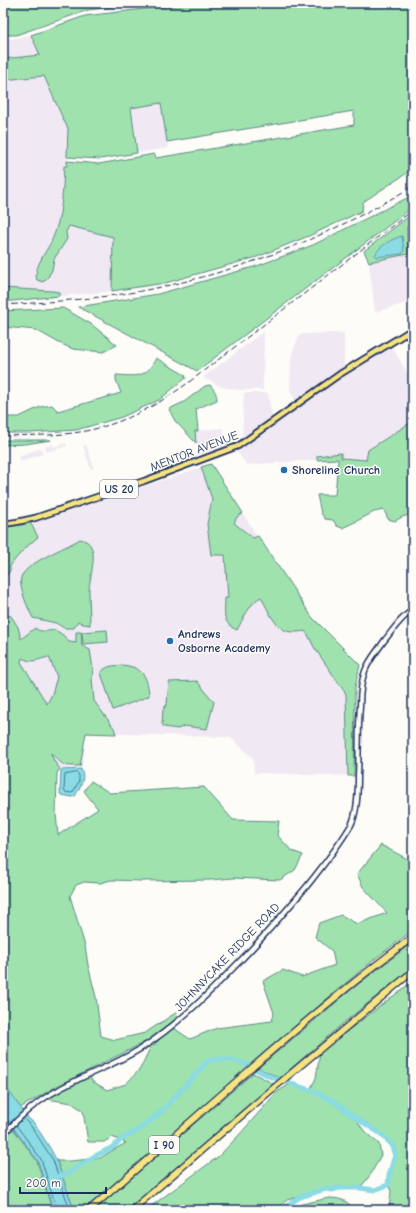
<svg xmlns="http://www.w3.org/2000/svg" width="416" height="1213" viewBox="0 0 416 1213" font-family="'Comic Neue',sans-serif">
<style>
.built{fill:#f0e8f3}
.green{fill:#9fe2ae;stroke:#5d8886;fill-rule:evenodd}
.water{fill:#8adbe4;stroke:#5e96ae}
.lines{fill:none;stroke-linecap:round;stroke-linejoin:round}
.shore{stroke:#477494;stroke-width:1}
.river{stroke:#8adbe4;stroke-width:5}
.secondary-casing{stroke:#1b2f5e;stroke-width:7}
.primary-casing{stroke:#1b2f5e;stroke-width:8}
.motorway-casing{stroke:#1b2f5e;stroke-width:8}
.secondary{stroke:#fdfcf7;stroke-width:4}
.primary{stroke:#f6e381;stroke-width:4.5}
.motorway{stroke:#f6e381;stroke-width:5.5}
.rail{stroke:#1b2f5e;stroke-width:1;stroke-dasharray:6 3;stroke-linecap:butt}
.poi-dot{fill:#1f6fb2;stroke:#fdfcf7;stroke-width:1.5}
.labels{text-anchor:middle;stroke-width:3;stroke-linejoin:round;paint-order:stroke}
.shield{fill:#fdfcf7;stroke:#5f6c8c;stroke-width:1}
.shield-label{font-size:11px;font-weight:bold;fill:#1b2f5e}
.street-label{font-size:12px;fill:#1b2f5e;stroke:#fdfcf7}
.poi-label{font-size:12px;font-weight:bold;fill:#1b2f5e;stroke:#fdfcf7;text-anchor:start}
</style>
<rect width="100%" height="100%" fill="#fdfcf7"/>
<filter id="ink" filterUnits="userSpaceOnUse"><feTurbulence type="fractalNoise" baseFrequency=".025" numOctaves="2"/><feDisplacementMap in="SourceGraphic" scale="8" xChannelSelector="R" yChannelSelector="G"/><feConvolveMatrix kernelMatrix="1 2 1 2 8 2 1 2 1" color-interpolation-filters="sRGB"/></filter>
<g filter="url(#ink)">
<path class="built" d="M31,35L40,54L44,76L64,121L68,128L67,177L114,237L112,291L3,302V39H12Z
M161,103L168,148L137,153L131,108Z
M413,223V301L375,312L369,262L408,254L407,227Z
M264,331L263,390H240L222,387L204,378L205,376Z
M344,333V370L297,403L290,391L291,356L300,334Z
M390,344L413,382V421L368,450L366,460L341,458V453L317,456V460L247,465L235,449L292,410Z
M244,393H268L273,421L242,442Z
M223,428L224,435L230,447L202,458L196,443L195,431Z
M66,443L67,446L47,452L45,447L53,444L54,447Z
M86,445L94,468L91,469L83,446Z
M41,448L43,454L20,461L19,456Z
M211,464L263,545L312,617L360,665L355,687L354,776L254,773L253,758L230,737L86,733L82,767L60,769L53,778L3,674V528L49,518Z"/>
<path class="green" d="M3,3H148L88,10L16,35H3Z
M194,3H413V169L363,202L362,211L311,235L257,257L165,283L112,291L113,237L69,226L66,232L67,239L54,259L52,270L48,277L43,282L37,280C32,269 47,251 52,240C62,218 63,190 64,166H67V161L99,164L154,154L156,158L354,125V111L167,142L161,103L131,108L137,153L100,159L67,157L68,128L64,121L44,76L3,80V59L40,55L31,35L85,16Z
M413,195V207L197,371L78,307L158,294L257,266L313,245Z
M413,213V223L407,227L408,254L369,262L364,251Z
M3,288L52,291L59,292V296L3,302Z
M63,308L91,324L117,345L103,352L73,349L59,343L36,330L3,327V311Z
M156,358L185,375L186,378L159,400L122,417L76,430L30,433H3V417H19L40,407L52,405L58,411L121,393L116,380V375C136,376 146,379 156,358Z
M210,385C214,389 217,394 217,400L196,409L198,431H195L196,443L175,421L169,409L184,402L205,386Z
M413,421V514L402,517L395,521L388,519L384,510L374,512L353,523L342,528L337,526L333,520L325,519L321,513L317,495H335L338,459L317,460V456L341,453V458L366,460L368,450Z
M3,440H51L25,444L3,445Z
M211,464L243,513L237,517L234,523L253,538L258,536L312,617L360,665L355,687L354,776H348L346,694L314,647L308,635L305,631C300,632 296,632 292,632C275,631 268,609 261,597C251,601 242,621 237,630C221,623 225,612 225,598H228L225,555H211L207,524L212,499L201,467Z
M30,522L38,537C27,546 18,555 10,566V571L3,580V528Z
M80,539C103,543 89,575 89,591C89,602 90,613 90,625L83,624L78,621L74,628H64L56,623L33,618C29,611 18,586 21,577C27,562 66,548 80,539Z
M3,599V614L11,616L18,627L21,639L35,628C41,633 48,631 55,630L63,635L69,642L76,643V632H81L82,644L81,645L90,650L93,669L92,679L94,701L114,728L116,734L86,733L80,766C62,766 64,766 51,753L54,761L60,769L57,773L56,814L58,835L98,809L84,791L91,781L110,793L204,787L233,820L279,821L277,835L292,851L303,855L295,870L280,880L233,878L211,880L141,881L111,880L100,883L84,882L76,885L70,896L85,946L88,965L96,997L101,1036L115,1040L145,1033L177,1012L176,1019L149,1040L57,1086L20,1108L3,1083ZM49,657L57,677L52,694L47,704L21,662L22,658C33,664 38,659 49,657Z
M107,630L108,642L83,644L82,632Z
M122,665C143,667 148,677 149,696L113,710L101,673C106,665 114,666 122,665Z
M197,681L214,702L207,729L184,726L178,729L164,727L162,724L163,710L167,704L169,682Z
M381,845L413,862V930L376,958L335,992L83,1210H74L57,1161H71L100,1158L115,1149L126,1143L112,1137L104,1142H88L83,1111L72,1103L47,1099L90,1076L92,1081L107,1090L126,1084L140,1069L151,1046L154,1045L172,1027L190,1039L217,1028L272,1021L274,1013L263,981L283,970L302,977L335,965L332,951L315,937L319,923L341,915L357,924L387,913L363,887L357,874Z
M413,942V967L347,1020L280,1078L258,1068L352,989Z
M413,981V1210H389L391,1191L388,1185L389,1175L395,1155L393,1146L381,1134L355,1118L365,1132L379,1144L381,1155L371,1174L360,1188H339L332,1190L325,1189L287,1200L275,1210H146L219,1156L240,1134L277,1092L290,1084L310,1090L316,1078L320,1052Z
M253,1073L274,1084L127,1210H94Z
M3,1115L37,1161L52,1210H3Z
M329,1198C338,1198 350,1200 352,1210H289L302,1204Z"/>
<path class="water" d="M402,236L404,250L402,254L376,257L375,255C380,245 392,239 402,236Z
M81,769C86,779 80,787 75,796L72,797L61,795L60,794L61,770Z
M3,1083L28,1118L34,1123L50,1148L56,1159L74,1210H53L38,1161L3,1114Z"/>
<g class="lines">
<path class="shore" d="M77,773L79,775V781L73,792L71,793L65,792L64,790L65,775Z
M23,1118L31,1126L53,1160L70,1210
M16,1125L41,1159L57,1210"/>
<path class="river" d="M56,1177L67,1174L93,1157L111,1148L125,1137L139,1130L162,1111L208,1061L216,1059L233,1060L245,1064L271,1077L310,1090L332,1100L353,1116L381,1134L393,1146L395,1155L389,1175L388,1185L374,1190L360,1188H339L332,1190L325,1189L300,1197L288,1205L283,1210"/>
<g class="secondary-casing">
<path id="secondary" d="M3,1135C19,1117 37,1101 58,1090C84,1075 114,1065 140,1049C177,1026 209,993 239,962C263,938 285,912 307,886C323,866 338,847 351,825C357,814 358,789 358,777C359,753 358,729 360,706C360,694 361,682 365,671C369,660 378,650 384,641C393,630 401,617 413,610"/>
</g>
<g class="primary-casing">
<path id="primary" d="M3,524L17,522L35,518L144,481L238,446L340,374L413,329"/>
</g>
<g class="motorway-casing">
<path id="motorway" d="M89,1210C196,1119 299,1021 413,937
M132,1210L269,1092L413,971"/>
</g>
<use href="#secondary" class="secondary"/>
<use href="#primary" class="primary"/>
<use href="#motorway" class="motorway"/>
<path class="rail" d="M3,305C49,302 96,299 141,291C238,273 329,237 413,186
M3,436C27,435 50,436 73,433C120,427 161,404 197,376L413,210"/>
</g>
</g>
<g class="poi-dot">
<circle cx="284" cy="470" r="4"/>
<circle cx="170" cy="641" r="4"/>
</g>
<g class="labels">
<g class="shield">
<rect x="100" y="480" width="38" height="18" rx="3"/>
<rect x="149" y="1136" width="30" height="18" rx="3"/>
</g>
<g class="shield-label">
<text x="119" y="493">US 20</text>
<text x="164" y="1149">I 90</text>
</g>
<g class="street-label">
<text transform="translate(194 451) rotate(-21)" y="4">MENTOR AVENUE</text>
<text transform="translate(227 957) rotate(-46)" y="4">JOHNNYCAKE RIDGE ROAD</text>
</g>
<g class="poi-label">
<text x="292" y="474">Shoreline Church</text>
<text x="178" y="638">Andrews<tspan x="178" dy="14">Osborne Academy</tspan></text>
</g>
</g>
<rect width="416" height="1213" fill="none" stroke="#fdfcf7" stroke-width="16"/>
<rect x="8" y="8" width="400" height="1197" fill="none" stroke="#1b2f5e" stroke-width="1.5" filter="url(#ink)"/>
<path d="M20 1187v6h86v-6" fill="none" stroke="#1b2f5e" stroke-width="2"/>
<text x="26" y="1187" font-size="12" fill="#1b2f5e" stroke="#fdfcf7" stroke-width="3" paint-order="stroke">200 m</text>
</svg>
